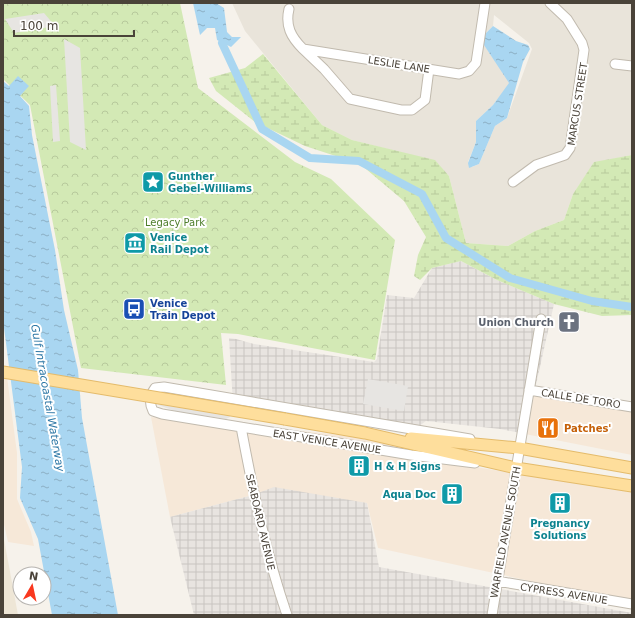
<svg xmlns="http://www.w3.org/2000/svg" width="635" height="618" viewBox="0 0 635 618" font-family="'DejaVu Sans',sans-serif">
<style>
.residential{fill:#e9e4da;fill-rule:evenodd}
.commercial{fill:#f6e8d8}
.industrial{fill:url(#industrial-grid)}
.education{fill:#eee6d6}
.wetland{fill:url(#wetland-marsh)}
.park{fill:url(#park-crowns)}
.parking{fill:#e7e5e2}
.water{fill:url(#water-ripples)}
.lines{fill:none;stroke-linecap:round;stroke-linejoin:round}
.canal{stroke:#a9d6f1;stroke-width:8}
.minor-casing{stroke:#c1baae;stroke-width:11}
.major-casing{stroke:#e4bb6b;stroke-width:13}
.minor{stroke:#fff;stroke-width:9}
.major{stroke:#fede9c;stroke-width:11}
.major-bridge-casing{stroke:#e4bb6b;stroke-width:13;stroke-linecap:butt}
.major-bridge{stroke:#fede9c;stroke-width:11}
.labels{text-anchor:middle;stroke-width:4;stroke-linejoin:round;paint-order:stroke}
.street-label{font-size:10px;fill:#4a4339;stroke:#fff}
.culture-label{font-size:10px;font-weight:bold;fill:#0d838f;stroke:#fff;text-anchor:start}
.park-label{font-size:10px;fill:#4d7d2b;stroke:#fff}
.transit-label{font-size:10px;font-weight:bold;fill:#164399;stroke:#fff;text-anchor:start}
.worship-label{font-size:10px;font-weight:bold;fill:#5b616d;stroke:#fff;text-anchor:end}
.food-label{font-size:10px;font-weight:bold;fill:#c56008;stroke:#fff;text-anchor:start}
.water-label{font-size:11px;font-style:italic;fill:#2e78a6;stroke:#fff}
</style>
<defs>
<pattern id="industrial-grid" width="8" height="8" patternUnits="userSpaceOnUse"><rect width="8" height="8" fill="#e8e4e0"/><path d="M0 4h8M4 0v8" fill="none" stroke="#c8c5c1"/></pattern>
<pattern id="wetland-marsh" width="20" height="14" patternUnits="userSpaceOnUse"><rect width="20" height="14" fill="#d3e9b5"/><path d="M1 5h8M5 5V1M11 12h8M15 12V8" fill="none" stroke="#b7c99c"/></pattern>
<pattern id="park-crowns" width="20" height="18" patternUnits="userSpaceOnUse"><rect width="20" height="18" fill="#d3e9b5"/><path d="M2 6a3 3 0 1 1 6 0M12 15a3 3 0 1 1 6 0" fill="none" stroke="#b7c99c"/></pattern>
<pattern id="water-ripples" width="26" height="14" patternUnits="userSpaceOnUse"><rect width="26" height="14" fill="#a9d6f1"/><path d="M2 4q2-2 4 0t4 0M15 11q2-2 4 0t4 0" fill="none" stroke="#8cafc4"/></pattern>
</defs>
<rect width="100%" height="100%" fill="#f6f2eb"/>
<path class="residential" d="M232,3H632V155L594,163L573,194L564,220L535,231L508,246L466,243L449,176L435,161L352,140L322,125L245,31ZM494,15L529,43L532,49L507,118L495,126L479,164L472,167L468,162L476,142V121L493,105L510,83L480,39L493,26Z"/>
<path class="commercial" d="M3,377H7L17,453V499L31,532L34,546L8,542L3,520Z
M534,391L632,407V455L525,434Z
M151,417L364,437L411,448L418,458L632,492V603L378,548L367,503L253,495L170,517Z"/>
<path class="industrial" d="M461,261L497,280L554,304L525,434L500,429L426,421L411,432L233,404L229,338L236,339L254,344L374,362L377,359L387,295L414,298L432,268Z
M274,487L367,503L379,567L632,613V615H194L170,517L253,495Z"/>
<path class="education" d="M3,534L18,615H3Z"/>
<path class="wetland" d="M263,54L322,125L352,140L435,160L449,176L466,243L508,246L535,231L564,220L573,194L594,162L632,155V315L602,316L554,304L497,280L461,261L432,268L420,280L414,276L418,255L426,237L404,201L360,164L305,146L255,122L216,91L209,78L245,68Z"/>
<path class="park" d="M3,3H180L198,88L295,162L331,179L395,240L375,360L238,334L221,333L226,385L81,368L30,105L3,79Z"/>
<path class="parking" d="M44,13L55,26L14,33L5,19Z
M64,39L80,48L86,150L70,142Z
M56,85L60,141L53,142L50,86Z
M368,379L408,386L404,411L363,404Z
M161,390L229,400L232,403L230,417L226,419L175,411L161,406L157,404V391Z"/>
<path class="water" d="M193,3H216L224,8L227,32L232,37H241L231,47L217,40L215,28H207L200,35Z
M493,26L516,41L528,45L530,49L523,62L507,118L495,126L479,164L469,168L468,163L476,142V121L493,105L509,83L480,39Z
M18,76L29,86L20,96L29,106L32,135L55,250L64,310L78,370L82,418L118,615H52L38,539L20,498L22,467L3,320V81L9,86Z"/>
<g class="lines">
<path class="canal" d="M222,43L262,129L310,158L359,161L422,194L446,238L510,278L592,301L632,307"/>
<g class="minor-casing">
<path id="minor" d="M289,9C285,26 291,37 303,49L459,74L469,71L476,63L485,3
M303,49L324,69L350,99L401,110H412L425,100L429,69
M615,64L632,66
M513,182L536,165L565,155L570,148L584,50L582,43L567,19L550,3
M529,390L632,407
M241,427C253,491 266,554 287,615
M470,439L164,387L155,388C150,395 149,403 153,411L162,414L411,455L475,463
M497,581L632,604
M492,615L541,319"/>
</g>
<g class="major-casing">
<path id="major" d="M285,419L365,433L516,468L632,486
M411,438L519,448L632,468"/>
</g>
<use href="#minor" class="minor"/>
<use href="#major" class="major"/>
<g class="major-bridge-casing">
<path id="major-bridge" d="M3,372L285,419"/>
</g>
<use href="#major-bridge" class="major-bridge"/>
</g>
<defs>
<g id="sight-square" transform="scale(1.15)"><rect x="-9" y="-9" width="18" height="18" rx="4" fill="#0f9aa8" stroke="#fff"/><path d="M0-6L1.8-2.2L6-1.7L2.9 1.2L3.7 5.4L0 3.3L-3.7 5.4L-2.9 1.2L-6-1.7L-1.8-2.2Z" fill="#fff"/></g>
<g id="museum-square" transform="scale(1.15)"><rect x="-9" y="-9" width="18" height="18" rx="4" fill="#0f9aa8" stroke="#fff"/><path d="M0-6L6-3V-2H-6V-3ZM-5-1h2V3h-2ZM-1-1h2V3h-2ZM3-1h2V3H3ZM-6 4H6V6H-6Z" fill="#fff"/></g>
<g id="bus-square" transform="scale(1.15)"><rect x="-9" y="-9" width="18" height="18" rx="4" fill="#1a4fb4" stroke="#fff"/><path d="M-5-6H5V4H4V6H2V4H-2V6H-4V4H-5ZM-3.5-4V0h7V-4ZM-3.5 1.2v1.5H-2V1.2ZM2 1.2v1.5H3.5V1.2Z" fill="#fff"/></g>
<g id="church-square" transform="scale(1.15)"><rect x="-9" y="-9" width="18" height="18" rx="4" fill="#6b7280" stroke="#fff"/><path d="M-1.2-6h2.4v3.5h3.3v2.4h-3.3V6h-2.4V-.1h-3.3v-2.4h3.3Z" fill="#fff"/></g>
<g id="restaurant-square" transform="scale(1.15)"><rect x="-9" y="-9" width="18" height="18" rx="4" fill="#e8710a" stroke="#fff"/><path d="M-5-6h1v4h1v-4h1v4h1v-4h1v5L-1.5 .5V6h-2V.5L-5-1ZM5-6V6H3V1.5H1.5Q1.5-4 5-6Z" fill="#fff"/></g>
<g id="building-square" transform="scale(1.15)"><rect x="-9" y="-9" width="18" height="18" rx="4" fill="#0f9aa8" stroke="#fff"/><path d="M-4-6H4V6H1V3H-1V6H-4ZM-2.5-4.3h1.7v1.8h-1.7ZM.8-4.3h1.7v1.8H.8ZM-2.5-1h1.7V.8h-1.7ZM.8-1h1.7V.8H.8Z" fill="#fff"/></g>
</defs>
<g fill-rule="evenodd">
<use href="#sight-square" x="153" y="182"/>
<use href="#museum-square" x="135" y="243"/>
<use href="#bus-square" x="134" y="309"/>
<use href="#church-square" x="569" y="322"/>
<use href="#restaurant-square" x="548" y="428"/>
<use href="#building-square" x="359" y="466"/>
<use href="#building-square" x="452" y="494"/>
<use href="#building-square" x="560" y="503"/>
</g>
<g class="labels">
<g class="street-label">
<text transform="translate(399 64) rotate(9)" y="4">LESLIE LANE</text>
<text transform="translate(577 104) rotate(-81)" y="4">MARCUS STREET</text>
<text transform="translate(581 398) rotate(9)" y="4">CALLE DE TORO</text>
<text transform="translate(327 441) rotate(9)" y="4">EAST VENICE AVENUE</text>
<text transform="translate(261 522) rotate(77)" y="4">SEABOARD AVENUE</text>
<text transform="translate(505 532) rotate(-80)" y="4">WARFIELD AVENUE SOUTH</text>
<text transform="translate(564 593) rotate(9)" y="4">CYPRESS AVENUE</text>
</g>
<g class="culture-label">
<text x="168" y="180">Gunther<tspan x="168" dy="12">Gebel-Williams</tspan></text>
<text x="150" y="241">Venice<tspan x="150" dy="12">Rail Depot</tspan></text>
<text x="374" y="470">H &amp; H Signs</text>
<text x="436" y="498" text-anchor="end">Aqua Doc</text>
<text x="560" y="527" text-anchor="middle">Pregnancy<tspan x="560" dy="12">Solutions</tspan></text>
</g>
<g class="park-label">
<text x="175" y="226">Legacy Park</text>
</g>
<g class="transit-label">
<text x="150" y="307">Venice<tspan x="150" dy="12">Train Depot</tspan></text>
</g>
<g class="worship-label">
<text x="554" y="326">Union Church</text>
</g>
<g class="food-label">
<text x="564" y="432">Patches'</text>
</g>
<g class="water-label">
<text transform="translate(48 398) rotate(80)" y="4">Gulf Intracoastal Waterway</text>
</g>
</g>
<rect width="635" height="618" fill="none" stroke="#4a4339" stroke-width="8"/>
<g transform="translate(32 586) rotate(9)"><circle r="19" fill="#ffffff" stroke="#b7b4b0"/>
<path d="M0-3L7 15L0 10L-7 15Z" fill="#f9381f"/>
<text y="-6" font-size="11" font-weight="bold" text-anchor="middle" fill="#4a4339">N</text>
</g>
<path d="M14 30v6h120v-6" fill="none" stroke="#4a4339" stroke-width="2"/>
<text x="20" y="30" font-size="12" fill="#4a4339" stroke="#ffffff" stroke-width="3" paint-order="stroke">100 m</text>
</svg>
